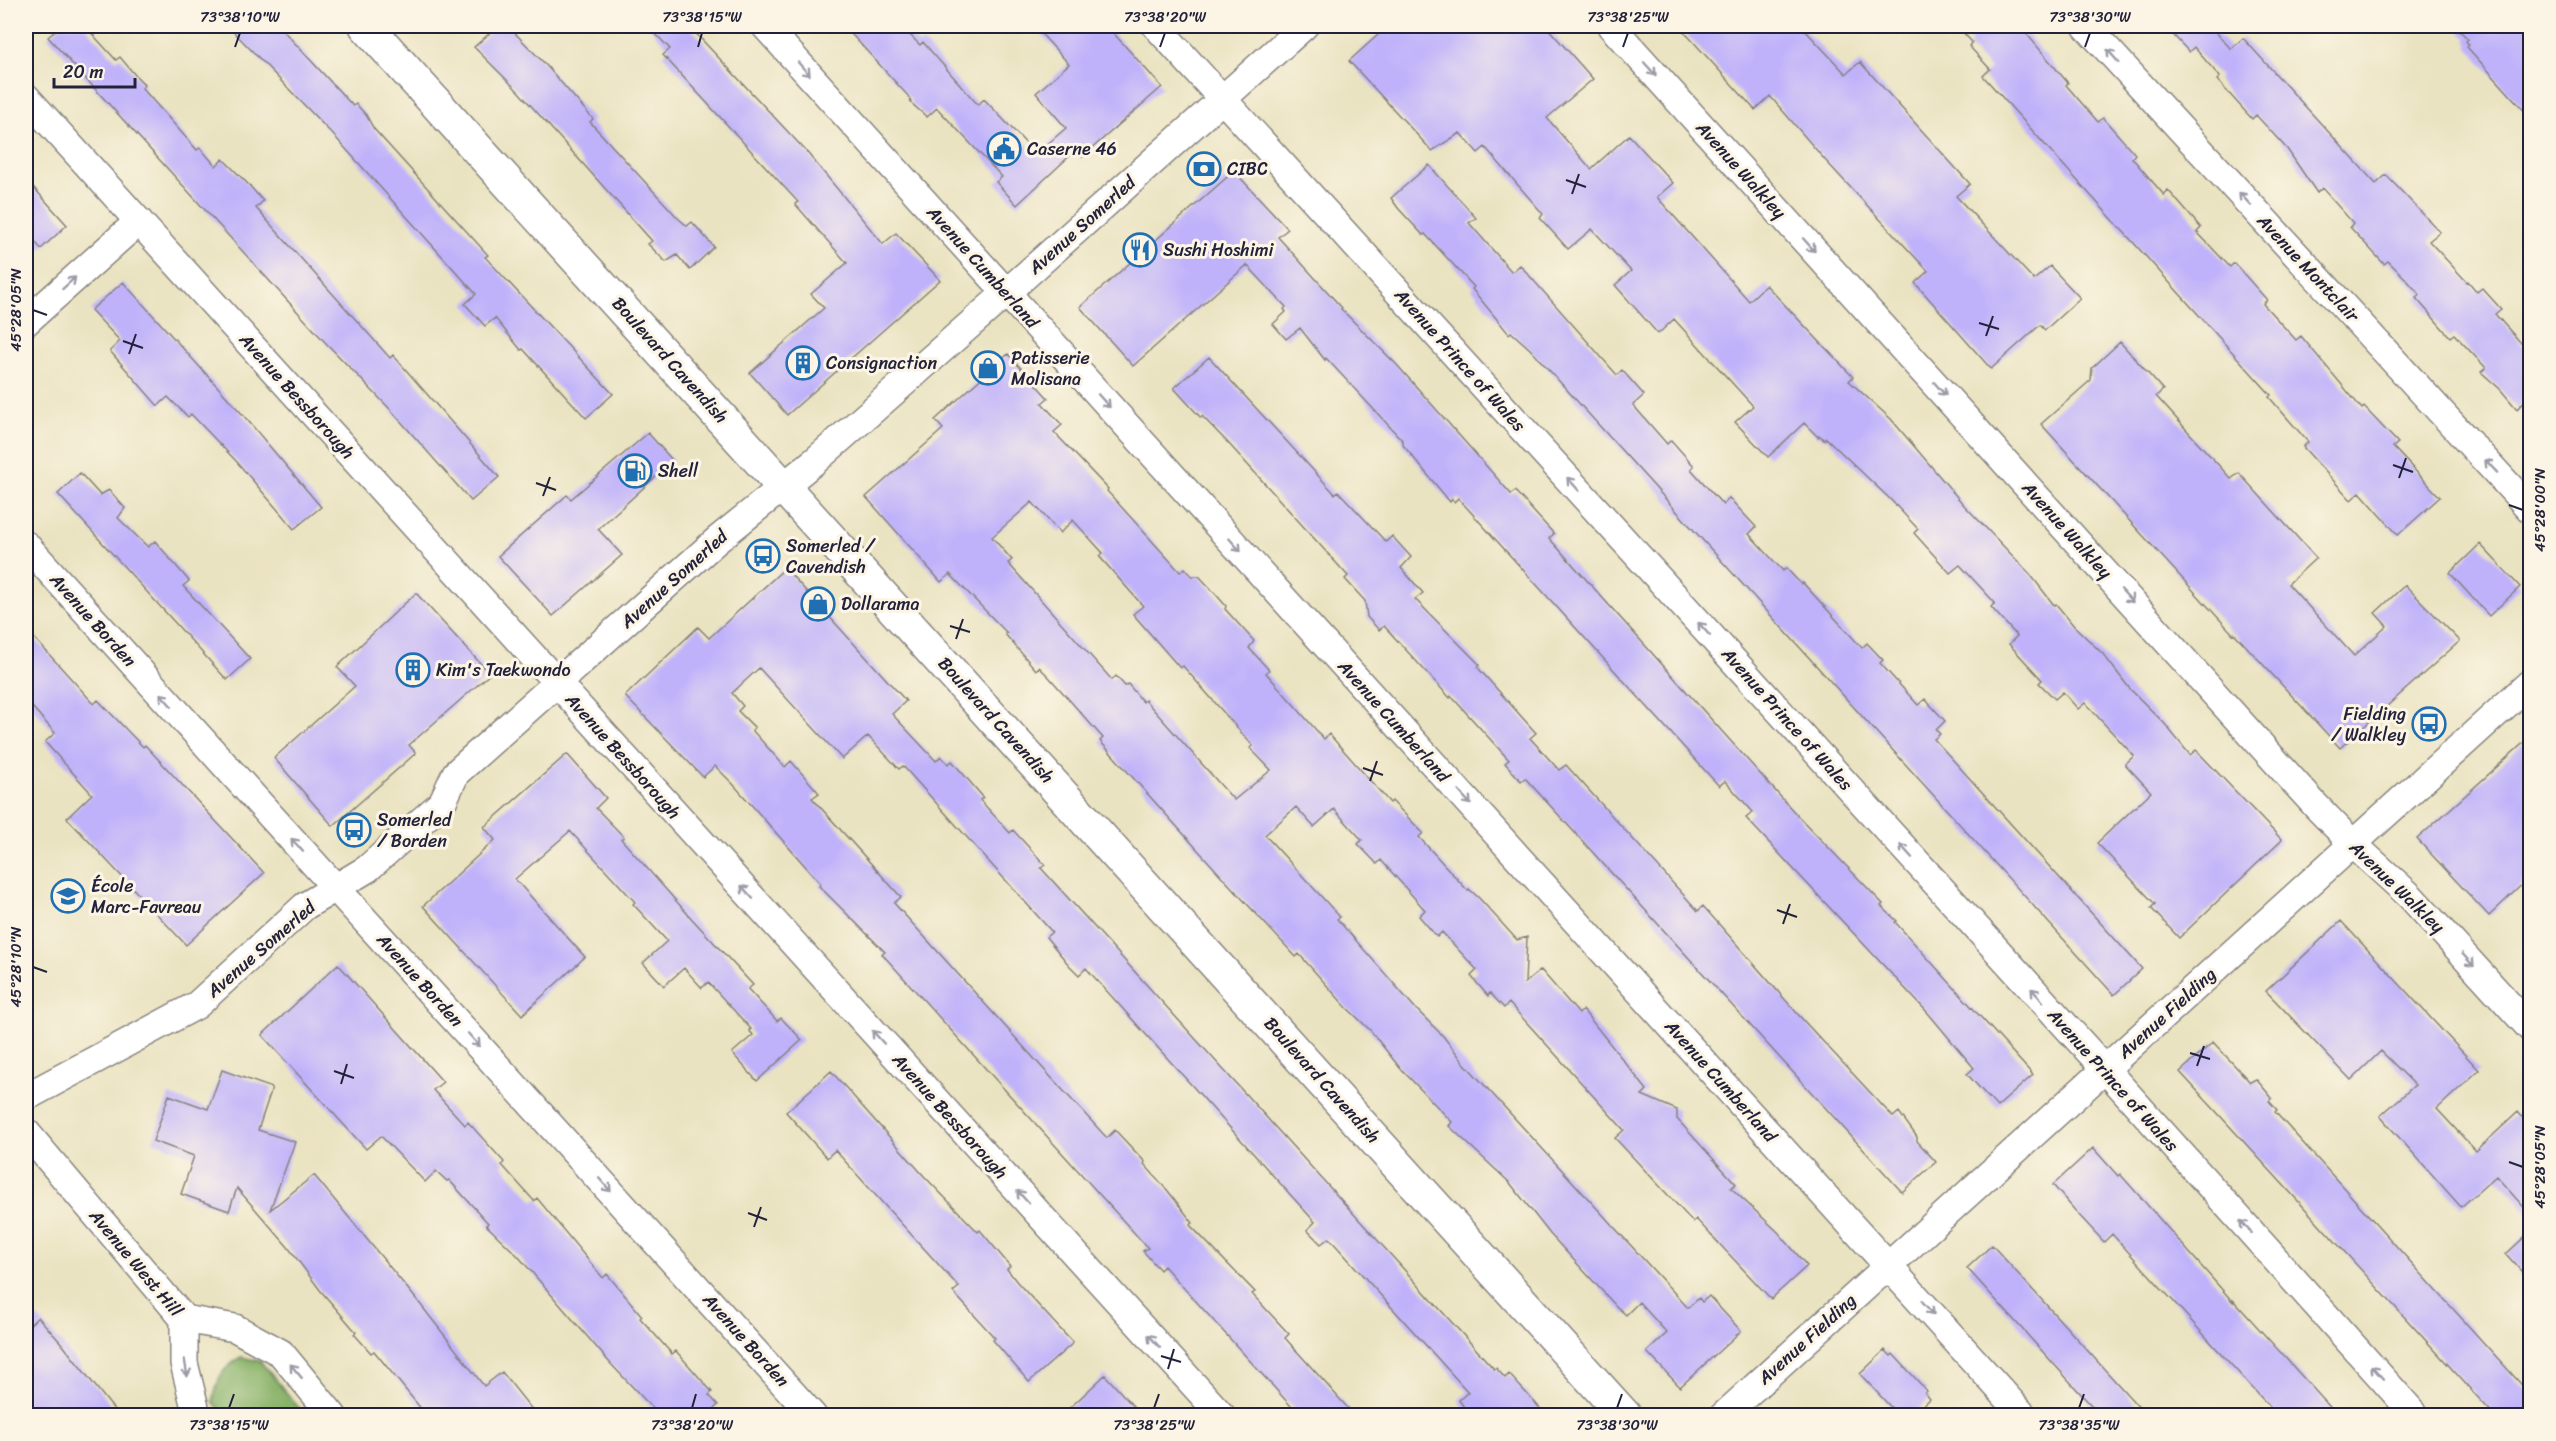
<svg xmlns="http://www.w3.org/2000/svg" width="2556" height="1441" viewBox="0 0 2556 1441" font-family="Sriracha,sans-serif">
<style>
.forest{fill:#88b268;stroke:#556a52;stroke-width:1.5}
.building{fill:#c0b2fa;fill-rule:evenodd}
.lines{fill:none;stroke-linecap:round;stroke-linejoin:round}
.minor-casing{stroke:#86827e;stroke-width:30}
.secondary-casing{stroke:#86827e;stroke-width:36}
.minor{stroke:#fff;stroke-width:27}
.secondary{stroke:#fff;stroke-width:33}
.oneway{stroke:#9c9ca7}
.ticks{fill:none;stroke:#22223b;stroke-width:2}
.labels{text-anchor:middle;stroke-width:6;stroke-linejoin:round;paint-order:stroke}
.poi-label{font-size:18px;fill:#22223b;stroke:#fcf5e5;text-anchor:start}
.street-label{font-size:18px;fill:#22223b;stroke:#fcf5e5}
.neatline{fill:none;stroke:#22223b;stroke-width:2}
.ticks-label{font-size:15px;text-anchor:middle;fill:#22223b}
</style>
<rect width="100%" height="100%" fill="#fcf5e5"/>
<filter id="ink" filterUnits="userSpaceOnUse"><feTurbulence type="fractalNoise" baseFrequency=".0167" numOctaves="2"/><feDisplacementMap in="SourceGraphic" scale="12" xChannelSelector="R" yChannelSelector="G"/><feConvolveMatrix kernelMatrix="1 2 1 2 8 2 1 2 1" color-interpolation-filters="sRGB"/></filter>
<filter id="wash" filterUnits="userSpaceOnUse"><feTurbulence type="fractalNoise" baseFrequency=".008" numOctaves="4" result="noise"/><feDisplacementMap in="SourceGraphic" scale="24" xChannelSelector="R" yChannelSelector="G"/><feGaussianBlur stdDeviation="1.35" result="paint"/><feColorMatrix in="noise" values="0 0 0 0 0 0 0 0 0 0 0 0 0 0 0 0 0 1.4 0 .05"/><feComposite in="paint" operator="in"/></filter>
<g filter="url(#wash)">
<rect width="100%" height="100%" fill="#eae3c1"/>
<path class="forest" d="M241,1357L260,1361L305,1415H224L213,1402C218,1377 220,1370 241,1357Z"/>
<g id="blocks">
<path class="building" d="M61,26H85L116,60L120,57L135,75L145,85L142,88L197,150L200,148L216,166L223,159L249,185L263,201L256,208L390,358L393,355L499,477L471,501L389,408L325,342L48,37Z
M228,26H279L353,106L356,104L366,115L374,129L488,255L485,257L613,394L586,418L523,349L521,350L495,318L485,326L465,304L476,294L337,139Z
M498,26H508L545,64L593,119L590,122L678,218L687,226L692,222L714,247L690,270L677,255L666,262L648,244L652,241L517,90L474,47Z
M648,26H689L805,150L883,244L896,233L940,280L787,415L750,373L824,308L811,294L847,263L795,204L798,202L663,55L670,49Z
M844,26H901L920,45L923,42L978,105L984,99L1036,154L1066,128L1036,93L1069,64L1034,26H1107L1162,87L1082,157L1075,151L1017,205L996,182L1002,177L937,108L927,117L911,103L910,98Z
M1388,26H1546L1593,79L1547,118L1591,169L1629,135L1673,183L1657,197L1749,301L1766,285L1853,377L1849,381L1891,419L1963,504L2030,574L2054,605L2056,604L2074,626L2103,654L2130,689L2164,723L2190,755L2196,750L2282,840L2179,938L2151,908L2155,904L2097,843L2151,792L2125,764L2134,756L2085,703L2078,709L2063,692L2055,699L2039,683L2042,680L2009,644L2017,636L1991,607L1995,603L1960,565L1950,573L1914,533L1918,529L1890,499L1826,438L1824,440L1819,435L1818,437L1804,423L1768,457L1735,422L1753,406L1674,319L1658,334L1615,285L1631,271L1592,229L1568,249L1540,218L1543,214L1485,147L1478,153L1460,133L1432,151L1349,61Z
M1679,26H1801L1846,74L1860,62L1970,184L1956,196L2034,280L2050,266L2080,298L2045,330L2040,325L1991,369L1915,283L1928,271L1825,160L1770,96L1755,110Z
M1957,26H2020L2068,83L2066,85L2098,122L2103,118L2135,154L2132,158L2164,195L2168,190L2201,228L2197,232L2230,267L2234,263L2267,300L2263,304L2296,340L2301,336L2362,409L2364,407L2398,443L2393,447L2440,497L2398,535L2360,492L2351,500L2303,447L2308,442L2269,397L2271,395L1983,76L1990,69L1969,46L1972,42Z
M2165,26H2217L2213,29L2231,49L2243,38L2376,184L2386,175L2440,232L2429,241L2467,282L2468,281L2477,292L2482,288L2501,309L2495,314L2530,353V395L2517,409L2500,389L2481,372L2486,368L2454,334L2450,337L2416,298L2420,295L2406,279L2388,261L2384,264L2350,227L2353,223L2322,188L2317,193L2287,149L2256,115L2252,119L2217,80L2220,77L2194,47L2189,52Z
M2455,26H2530V117L2467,47L2469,45L2466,41L2468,39Z
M1429,165L1476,218L1469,223L1512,272L1520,265L1617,375L1622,370L1644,395L1633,405L1667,444L1671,440L1694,466L1691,469L1723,505L1729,498L1756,527L1749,534L1783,571L1786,568L1801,584L1803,583L1862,648L1867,643L1883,660L1880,663L1918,705L1925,699L1945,721L1936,730L1940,734L1934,739L2142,969L2114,995L1530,349L1511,332L1509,334L1472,289L1474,287L1425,234L1423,235L1398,208L1391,198Z
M1234,171L1288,229L1278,237L1342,308L1341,309L1397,365L1511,494L1515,491L1554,534L1549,538L1796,814L1883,904L1881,906L1897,921L1895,922L2033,1075L1997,1107L1967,1074L1974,1068L1928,1013L1746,818L1753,812L1725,781L1719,786L1458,498L1454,502L1452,499L1450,502L1403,445V441L1326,358L1325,360L1300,328L1286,339L1273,324L1286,312L1284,309L1286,307L1247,265L1133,366L1080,307Z
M26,179L67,225L41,249L26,231Z
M123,282L244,416L321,507L294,529L237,462L191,414L188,417L168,397L158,406L110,351L120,341L91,310Z
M2120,342L2163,390L2156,396L2231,479L2239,473L2316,558L2288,584L2354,656L2387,626L2375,613L2405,585L2460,641L2340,748L2234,633L2233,634L2041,424L2091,380L2092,368Z
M1008,354L1048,398L1042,403L1062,425L1054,432L1108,489L1107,491L1180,572L1185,568L1192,576H1199L1212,590L1226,606L1225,609L1254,641L1249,648L1269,670L1266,673L1273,681L1324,739L1329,734L1390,803L1392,801L1423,833L1419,837L1468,891L1469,889L1480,899L1517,940L1527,937L1525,983L1541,970L1579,1014L1583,1010L1647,1090L1642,1095L1677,1110V1119L1736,1184L1731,1188L1778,1232L1807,1266L1771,1299L1696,1219L1693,1222L1615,1138L1624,1130L1509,1003L1504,1008L1490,993L1488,996L1471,976L1477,970L1442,932L1437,937L1419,916L1425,910L1381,860L1377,864L1358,844L1362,840L1334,809L1314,827L1296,807L1265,835L1340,917L1337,919L1416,1009L1443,1036L1465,1064L1688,1308L1699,1298L1702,1302L1709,1296L1741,1331L1680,1387L1647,1352L1667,1333L1639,1302L1626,1315L1616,1306L1550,1234L1510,1183L1449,1126L1452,1122L1400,1068L1370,1030L1346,1007L1299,954L1296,957L1224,879L1100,741L1103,738L1049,677L1039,667L1036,670L1005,634L1007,633L950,574L941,582L866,497L943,429L935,420ZM1032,502L1060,533L1073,520L1103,553L1099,556L1143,606L1133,614L1180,668L1183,666L1253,746L1250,748L1271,770L1234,800L1145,700L1143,702L1128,684L1125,686L1116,676L1112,680L1008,563L1012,560L992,537Z
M1209,357L1335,494L1338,491L1386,542L1392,536L1411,557L1401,568L1423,593L1415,599L1480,665L1478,667L1480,670L1536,733L1530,738L1559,770L1566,765L1698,911L1703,906L1803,1020L1893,1117L1899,1112L1917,1137V1141L1936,1162L1902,1192L1525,778L1521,781L1505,763L1509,760L1451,696L1450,698L1384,626L1379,630L1367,617L1365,601L1345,579L1348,576L1229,444L1202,416L1201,418L1174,388Z
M648,433L673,461L598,529L622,555L553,616L498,556L567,495L571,499Z
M80,473L100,495L109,490L125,508L118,518L148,547L155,541L189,581L183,586L250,659L227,680L58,494Z
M2480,544L2520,587L2489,616L2450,573Z
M785,568L906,701L892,714L936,761L941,756L948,764L952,761L983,797L980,800L1010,833L1013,830L1045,865L1041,868L1494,1369L1496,1368L1505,1378L1509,1374L1547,1416H1470L1459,1400L1468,1392L1329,1238L1321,1244L1307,1230L1315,1222L1086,968L1079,975L1069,965L1046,937L1052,932L903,766L899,769L868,736L842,759L759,668L732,693L743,706L738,711L755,728L752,730L785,767L791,761L819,793L812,798L901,897L894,903L1049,1075L1107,1138L1115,1130L1145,1162L1144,1164L1168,1191L1193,1223L1190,1225L1255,1292L1252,1294L1289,1334L1285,1338L1355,1416H1300L1164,1266L1160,1270L1143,1251L1148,1248L882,954L885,952L819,886L821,884L733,784L715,766L703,777L625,696L698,627L709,638Z
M416,593L490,674L409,745L416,753L333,826L274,758L355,686L337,667Z
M26,629L94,704L98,700L143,747L145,745L264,873L186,945L67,818L92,794L45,742L55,733L26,700Z
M2530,737V877L2489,916L2417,839Z
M567,754L606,798L596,808L624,837L621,839L693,920L753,985L748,989L777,1021L781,1018L802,1040L757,1081L732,1053L753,1035L749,1030L751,1029L708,982L702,988L684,968L664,986L643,963L667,941L633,904L635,902L570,831L515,879L585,957L522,1015L423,906L495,840L484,827Z
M2341,921L2479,1070L2437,1109L2476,1151L2518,1112L2530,1126V1214L2496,1176L2461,1207L2380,1116L2415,1085L2381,1051L2351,1080L2266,991Z
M338,964L443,1082L433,1090L465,1125L468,1122L504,1162L502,1165L534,1201L537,1198L603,1278L607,1274L642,1316L640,1318L657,1337L672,1354L676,1351L712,1392L709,1395L718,1405L707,1416H660L610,1363L518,1256L486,1225L488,1223L449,1180L447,1181L436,1171L425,1182L381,1136L366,1149L262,1035Z
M2213,1042L2250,1082L2256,1079L2272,1098L2269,1101L2277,1110L2275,1112L2530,1394V1416H2495L2180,1072Z
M222,1070L272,1088L258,1130L295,1142L270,1210L314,1175L417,1300L484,1386L502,1372L537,1416H427L374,1351L371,1353L363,1344L354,1334L356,1332L320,1290L288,1247L237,1188L229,1211L181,1194L194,1156L153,1141L169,1095L208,1109Z
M831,1071L924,1176L978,1232L980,1230L1010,1266L1007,1269L1017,1282L1073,1343L1029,1382L993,1340L995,1338L953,1292L959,1287L888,1209L835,1150L827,1158L786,1112Z
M2093,1148L2118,1176L2120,1174L2233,1302V1300L2338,1416H2278L2112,1234L2104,1242L2078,1214L2053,1185Z
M2530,1232V1281L2506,1254Z
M1992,1245L2134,1402L2147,1416H2101L2052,1362L1967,1268Z
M38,1317L62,1344L119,1416H26V1328Z
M1885,1350L1891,1356L1893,1354L1927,1391L1925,1393L1930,1399L1911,1416H1899L1860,1374Z
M1105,1375L1142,1416H1061Z"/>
</g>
</g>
<g filter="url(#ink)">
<use href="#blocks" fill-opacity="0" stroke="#86827e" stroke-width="1.5"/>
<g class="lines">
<g class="minor-casing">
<path id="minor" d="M765,26L2024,1416
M1156,26L2105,1069L2416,1416
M1611,26L2316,806L2353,844L2410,896L2530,1028
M2086,26L2530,509
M26,97L1222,1416
M26,322L139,221
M26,545L813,1416
M26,1097L197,1005L305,906L367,869L442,803L456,773L716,541L816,460L1006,293L1304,26
M26,1132L184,1319V1363L197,1416
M184,1319L235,1328L281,1353L333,1416
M1723,1416L2530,683"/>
</g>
<g class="secondary-casing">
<path id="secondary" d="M366,26L1625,1416"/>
</g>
<use href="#minor" class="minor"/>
<use href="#secondary" class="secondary"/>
</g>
<defs><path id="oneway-shaft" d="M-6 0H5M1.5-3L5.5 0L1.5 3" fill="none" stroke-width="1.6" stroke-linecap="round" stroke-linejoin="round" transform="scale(1.5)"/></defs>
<g class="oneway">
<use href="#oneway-shaft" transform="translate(2113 56) rotate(-132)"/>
<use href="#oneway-shaft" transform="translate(804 69) rotate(48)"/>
<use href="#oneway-shaft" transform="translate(1650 69) rotate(48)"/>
<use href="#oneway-shaft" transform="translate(2245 199) rotate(-133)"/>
<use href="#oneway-shaft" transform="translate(1809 245) rotate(48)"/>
<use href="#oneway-shaft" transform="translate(69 283) rotate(-42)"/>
<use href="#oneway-shaft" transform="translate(1940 389) rotate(48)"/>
<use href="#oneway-shaft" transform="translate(1104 401) rotate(48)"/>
<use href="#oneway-shaft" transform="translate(2491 466) rotate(-133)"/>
<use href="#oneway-shaft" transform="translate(1573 484) rotate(-132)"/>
<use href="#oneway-shaft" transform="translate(1235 545) rotate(48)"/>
<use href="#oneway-shaft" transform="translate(2127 596) rotate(48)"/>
<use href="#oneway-shaft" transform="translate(1704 629) rotate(-132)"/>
<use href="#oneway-shaft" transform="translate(166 700) rotate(-132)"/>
<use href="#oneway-shaft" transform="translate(1465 798) rotate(48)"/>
<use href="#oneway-shaft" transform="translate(297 845) rotate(-132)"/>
<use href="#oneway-shaft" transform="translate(1906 851) rotate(-132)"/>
<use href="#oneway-shaft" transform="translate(747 892) rotate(-132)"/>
<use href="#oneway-shaft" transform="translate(2468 960) rotate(48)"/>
<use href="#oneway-shaft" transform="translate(2037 995) rotate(-132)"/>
<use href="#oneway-shaft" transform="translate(878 1037) rotate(-132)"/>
<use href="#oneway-shaft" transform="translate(474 1040) rotate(48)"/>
<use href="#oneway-shaft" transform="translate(605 1185) rotate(48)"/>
<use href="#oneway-shaft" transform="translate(1023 1197) rotate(-132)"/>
<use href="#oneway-shaft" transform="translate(2246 1227) rotate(-132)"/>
<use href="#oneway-shaft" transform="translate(1928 1308) rotate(48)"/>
<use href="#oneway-shaft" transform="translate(1154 1341) rotate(-132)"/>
<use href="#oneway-shaft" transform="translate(186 1368) rotate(81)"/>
<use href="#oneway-shaft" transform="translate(296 1371) rotate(-130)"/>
<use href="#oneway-shaft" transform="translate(2377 1372) rotate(-132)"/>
</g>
</g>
<path class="ticks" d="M235,47L240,33M698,47L702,33M1160,47L1165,33M1623,47L1628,33M2085,47L2090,33M1566,180L1586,187M1572,194L1579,174M33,310L47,315M1979,323L1999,329M1986,336L1993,316M123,341L143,348M129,354L136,334M2393,465L2413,472M2399,478L2406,458M536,483L556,490M543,496L550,477M2509,505L2523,510M950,626L970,632M956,639L963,619M1363,768L1383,775M1370,781L1377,761M1777,910L1797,917M1783,924L1790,904M33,967L47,972M2190,1053L2210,1059M2197,1066L2204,1046M334,1071L354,1078M341,1084L347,1064M2509,1162L2523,1167M748,1213L767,1220M754,1227L761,1207M1161,1356L1181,1362M1168,1369L1174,1349M229,1408L234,1394M692,1408L696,1394M1154,1408L1159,1394M1617,1408L1622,1394M2079,1408L2084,1394"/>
<defs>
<g id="civic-ring" transform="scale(1.725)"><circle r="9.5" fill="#fcf5e5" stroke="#1f6fb2" stroke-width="1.5"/><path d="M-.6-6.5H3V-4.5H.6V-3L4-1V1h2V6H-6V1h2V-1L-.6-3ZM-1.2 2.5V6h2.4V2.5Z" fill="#1f6fb2"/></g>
<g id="bank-ring" transform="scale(1.725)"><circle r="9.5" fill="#fcf5e5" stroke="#1f6fb2" stroke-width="1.5"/><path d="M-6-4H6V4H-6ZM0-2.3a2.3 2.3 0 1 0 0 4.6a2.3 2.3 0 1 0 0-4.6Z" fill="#1f6fb2"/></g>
<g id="restaurant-ring" transform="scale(1.725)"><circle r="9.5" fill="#fcf5e5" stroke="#1f6fb2" stroke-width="1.5"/><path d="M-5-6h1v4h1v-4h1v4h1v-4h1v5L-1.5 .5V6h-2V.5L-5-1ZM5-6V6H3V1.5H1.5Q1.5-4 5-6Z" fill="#1f6fb2"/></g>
<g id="building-ring" transform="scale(1.725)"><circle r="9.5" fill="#fcf5e5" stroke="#1f6fb2" stroke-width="1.5"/><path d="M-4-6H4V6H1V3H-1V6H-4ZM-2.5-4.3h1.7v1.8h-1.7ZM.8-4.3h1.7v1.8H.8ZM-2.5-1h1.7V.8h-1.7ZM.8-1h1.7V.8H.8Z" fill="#1f6fb2"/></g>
<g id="shop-ring" transform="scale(1.725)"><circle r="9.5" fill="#fcf5e5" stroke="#1f6fb2" stroke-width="1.5"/><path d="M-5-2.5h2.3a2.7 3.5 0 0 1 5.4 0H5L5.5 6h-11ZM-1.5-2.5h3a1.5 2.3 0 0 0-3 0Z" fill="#1f6fb2"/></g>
<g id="fuel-ring" transform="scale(1.725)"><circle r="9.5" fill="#fcf5e5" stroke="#1f6fb2" stroke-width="1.5"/><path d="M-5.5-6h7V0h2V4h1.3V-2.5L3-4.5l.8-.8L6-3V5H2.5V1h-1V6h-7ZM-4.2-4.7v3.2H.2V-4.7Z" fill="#1f6fb2"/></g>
<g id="bus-ring" transform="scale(1.725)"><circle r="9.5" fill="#fcf5e5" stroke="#1f6fb2" stroke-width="1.5"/><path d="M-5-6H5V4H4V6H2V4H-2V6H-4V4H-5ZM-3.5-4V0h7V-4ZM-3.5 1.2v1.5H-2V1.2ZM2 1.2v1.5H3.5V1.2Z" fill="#1f6fb2"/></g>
<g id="school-ring" transform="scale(1.725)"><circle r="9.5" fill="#fcf5e5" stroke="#1f6fb2" stroke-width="1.5"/><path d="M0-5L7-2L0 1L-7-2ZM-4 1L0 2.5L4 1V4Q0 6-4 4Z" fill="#1f6fb2"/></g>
</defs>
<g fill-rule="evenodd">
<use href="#civic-ring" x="1004" y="149"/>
<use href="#bank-ring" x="1204" y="169"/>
<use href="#restaurant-ring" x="1140" y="250"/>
<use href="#building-ring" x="803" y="363"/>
<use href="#shop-ring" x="988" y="368"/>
<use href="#fuel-ring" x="635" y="471"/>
<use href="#bus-ring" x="763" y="556"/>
<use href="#shop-ring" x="818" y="604"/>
<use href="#building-ring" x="413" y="670"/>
<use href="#bus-ring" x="2429" y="724"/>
<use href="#bus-ring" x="354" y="830"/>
<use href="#school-ring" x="68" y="896"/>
</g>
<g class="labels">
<g class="poi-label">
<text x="1027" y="155">Caserne 46</text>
<text x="1227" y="175">CIBC</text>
<text x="1163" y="256">Sushi Hoshimi</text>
<text x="1011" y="364">Patisserie<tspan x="1011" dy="21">Molisana</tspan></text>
<text x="826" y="369">Consignaction</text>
<text x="658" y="477">Shell</text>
<text x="786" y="552">Somerled /<tspan x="786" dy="21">Cavendish</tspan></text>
<text x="841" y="610">Dollarama</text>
<text x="436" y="676">Kim's Taekwondo</text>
<text x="2406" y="720" text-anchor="end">Fielding<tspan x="2406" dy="21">/ Walkley</tspan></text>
<text x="377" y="826">Somerled<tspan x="377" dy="21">/ Borden</tspan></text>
<text x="91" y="892">École<tspan x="91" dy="21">Marc-Favreau</tspan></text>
</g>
<g class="street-label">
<text transform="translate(1741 170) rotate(48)" y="6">Avenue Walkley</text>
<text transform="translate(1082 225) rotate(-42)" y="6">Avenue Somerled</text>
<text transform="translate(983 267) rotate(48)" y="6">Avenue Cumberland</text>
<text transform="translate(2308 268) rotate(47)" y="6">Avenue Montclair</text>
<text transform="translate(670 360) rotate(48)" y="6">Boulevard Cavendish</text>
<text transform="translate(1460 360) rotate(48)" y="6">Avenue Prince of Wales</text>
<text transform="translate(297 396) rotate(48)" y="6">Avenue Bessborough</text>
<text transform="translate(2067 530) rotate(48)" y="6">Avenue Walkley</text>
<text transform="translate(674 579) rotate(-42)" y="6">Avenue Somerled</text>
<text transform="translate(93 620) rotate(48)" y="6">Avenue Borden</text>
<text transform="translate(1787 719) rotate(48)" y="6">Avenue Prince of Wales</text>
<text transform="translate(996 720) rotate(48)" y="6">Boulevard Cavendish</text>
<text transform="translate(1394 721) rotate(48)" y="6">Avenue Cumberland</text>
<text transform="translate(623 756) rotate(48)" y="6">Avenue Bessborough</text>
<text transform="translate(2397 887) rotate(44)" y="6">Avenue Walkley</text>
<text transform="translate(261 949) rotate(-41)" y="6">Avenue Somerled</text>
<text transform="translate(420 980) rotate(48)" y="6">Avenue Borden</text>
<text transform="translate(2167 1013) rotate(-42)" y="6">Avenue Fielding</text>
<text transform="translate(1322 1080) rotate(48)" y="6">Boulevard Cavendish</text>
<text transform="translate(2113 1080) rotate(48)" y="6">Avenue Prince of Wales</text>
<text transform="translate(1721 1081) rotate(48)" y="6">Avenue Cumberland</text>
<text transform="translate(950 1116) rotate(48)" y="6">Avenue Bessborough</text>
<text transform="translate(136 1263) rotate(50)" y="6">Avenue West Hill</text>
<text transform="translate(1807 1339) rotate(-42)" y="6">Avenue Fielding</text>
<text transform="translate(746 1340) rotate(48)" y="6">Avenue Borden</text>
</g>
</g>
<rect width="2556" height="1441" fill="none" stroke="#fcf5e5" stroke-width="66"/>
<path d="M54 78v9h81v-9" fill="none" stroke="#22223b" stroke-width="3"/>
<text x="63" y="78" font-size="18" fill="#22223b" stroke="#fcf5e5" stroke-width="4.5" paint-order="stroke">20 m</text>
<rect x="33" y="33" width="2490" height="1375" class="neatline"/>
<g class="ticks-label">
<text x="240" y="22">73°38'10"W</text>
<text x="702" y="22">73°38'15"W</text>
<text x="1165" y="22">73°38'20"W</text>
<text x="1628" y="22">73°38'25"W</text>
<text x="2090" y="22">73°38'30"W</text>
<text transform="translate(16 310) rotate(-90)" y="5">45°28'05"N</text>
<text transform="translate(2540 510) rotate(-90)" y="5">45°28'00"N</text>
<text transform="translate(16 967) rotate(-90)" y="5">45°28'10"N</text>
<text transform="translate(2540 1167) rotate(-90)" y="5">45°28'05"N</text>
<text x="229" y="1430">73°38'15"W</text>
<text x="692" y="1430">73°38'20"W</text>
<text x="1154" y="1430">73°38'25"W</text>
<text x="1617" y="1430">73°38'30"W</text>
<text x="2079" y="1430">73°38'35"W</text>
</g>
</svg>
